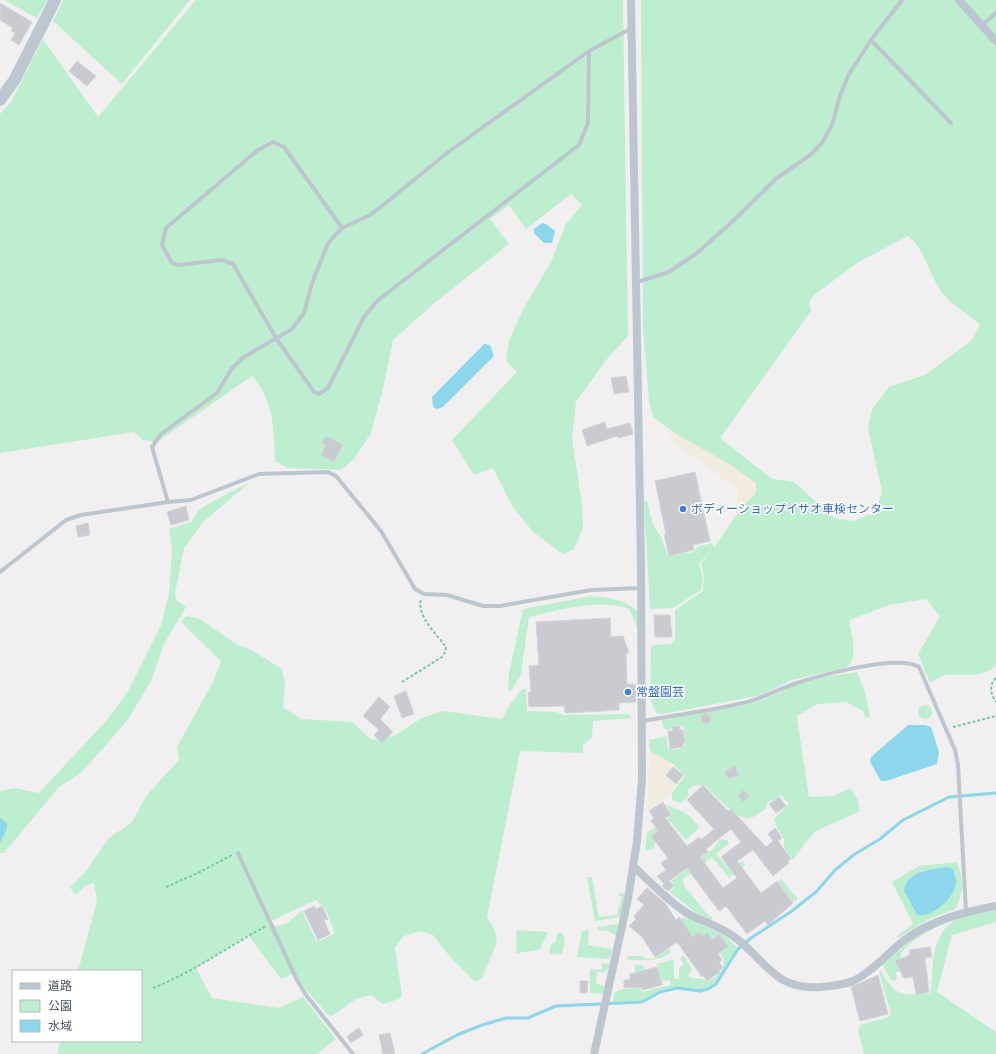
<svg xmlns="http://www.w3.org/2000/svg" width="996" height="1054" viewBox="0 0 996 1054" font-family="Commissioner,'Noto Sans JP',sans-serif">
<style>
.green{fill:#beeed0;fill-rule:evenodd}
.sand{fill:#f2ece0}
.water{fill:#8cd7eb}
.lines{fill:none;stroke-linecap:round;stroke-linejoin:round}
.stream{stroke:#8cd7eb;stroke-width:3}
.building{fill:#c9cbd1;stroke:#d3d5da;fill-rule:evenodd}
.path{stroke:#76cca1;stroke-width:2;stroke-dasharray:3 2;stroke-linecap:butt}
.service{stroke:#bdc6ce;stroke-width:4}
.minor{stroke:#bdc6ce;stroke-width:8}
.secondary{stroke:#bdc7d2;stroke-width:12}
.shop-dot{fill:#3f7fe0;stroke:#fff;stroke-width:1.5}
.labels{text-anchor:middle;stroke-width:3;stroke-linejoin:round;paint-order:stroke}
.shop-label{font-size:12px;fill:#366cbe;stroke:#fff;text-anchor:start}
</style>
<rect width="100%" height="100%" fill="#f1efef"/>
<path class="green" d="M4,0H48L37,18Z
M63,0H190L122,84L53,21Z
M196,0H623L628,336L607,359L576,402L572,438L582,505L583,528L574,549L563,554L533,532L512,506L493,468L474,475L452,440L517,372L506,361L509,340L525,306L551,262L566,224L582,205L571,194L526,229L509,205L490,219L509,244L432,305L393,340L383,389L371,433L354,459L341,470L288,468L275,461C274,430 274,400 252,376L157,442L143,440L134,432L0,453V114L11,102L43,39L98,117Z
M641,0H996V666C980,679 966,673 947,675C942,675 935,680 930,683L918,654L940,616L926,599L889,605L849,620C851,634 859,656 847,667L792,680L761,695L663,714L656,713L650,698L651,647L654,645L672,644L675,639V610L703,591L704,575L701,563L712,550L699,563L703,577L701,590L673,608L650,609L644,501H647L653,525L661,537L668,556L694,552L697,547L712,543L714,548L743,505L756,493L653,417L649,400L643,330ZM908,236C926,250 929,277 944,295C953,306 969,314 980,325L972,340L925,375L889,387L872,409L868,428L882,491L876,512L854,521L834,518L794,482L772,479L720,438L811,311L809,302L814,295L860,261Z
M250,482L203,522L184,548L175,594L177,601L186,607L164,644L151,681L127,721L81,773L59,787L4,853H0V791L15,788L39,793L107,720L128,691L162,623L169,592L172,550L169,529L191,522L199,510L208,504Z
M592,596C610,597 622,600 637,610L638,629L629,609C602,598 558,610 529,617L521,674L512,690L508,691L509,673L523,609Z
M186,616L200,619L236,644L251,650L282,669L285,685L283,707L301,719L352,722L372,740L394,736L422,718L443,711L502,719L510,704L522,689H526L527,711L556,712L565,715L629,714L631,718L593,721L592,737L583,745V753L520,751L487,917L495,930L497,942L482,978L475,982L451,958L433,935L421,931L404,936L395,947L402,996L399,999L383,1004L371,995L356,999L332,1016L328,1015L302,985L295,973L281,979L248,935L196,968L212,998L279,1008L303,997L336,1039L317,1054H57L60,1041H141V971H78L97,901L94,883L85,886L75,895L70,887L86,871L109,838L132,822L146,796L179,760L177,747L214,680L221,661L181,622ZM316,900L325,908L335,933L320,941L316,940L302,911C292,917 290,926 275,926L271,921Z
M857,672L865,692L870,715L868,718L865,717L863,711L846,702L818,704L797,716V718L809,797L834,796L850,788L858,800L860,811L816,831L806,842L793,860L784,848V839L776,826L774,819L789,804L781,795L767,803V808C762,811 756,817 750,818C739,822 713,793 705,785L692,786L688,790L689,795L681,803L672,800V793L685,776L673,764L650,751L649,740L666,736L668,748C674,751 680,750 685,746L684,728L681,725L671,726V729L666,730L663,727L662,720L741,706L765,699L796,685L825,677ZM735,766L739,775L728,779L725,771Z
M918 712a7 7 0 1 1 14 0a7 7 0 1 1-14 0Z
M666,804C681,812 689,811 699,828L686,840L670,821L651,835L655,843L654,849L647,850L645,848L647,833L672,815Z
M720,839L727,840L729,843L716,854L728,868L730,869L742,861L745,866L729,878L712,857L683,879L684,886L710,917H713L711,920L695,912L670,892L675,887L671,881L713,849Z
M957,862L961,875L962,888L959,902L955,909L929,919L900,937H896L913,924L892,882L919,866ZM947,867L953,869L917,915L904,890L922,871Z
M587,877H592L599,917L617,915L622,897L619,896V893L626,894L621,917L595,921Z
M781,879L798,899L793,902L778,882Z
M996,910V922L952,935L937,992L996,1032V1054H864L858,1031L860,1025L889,1017L891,1014L879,972L881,971C895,997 903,996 931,993C933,969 930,936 954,921C965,914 983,913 996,910Z
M684,917L724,935L737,947L722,975L715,983L707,989L700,990L676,987L660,990L642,1001L612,1002L615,992L623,989H634L635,965H643L644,969L638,971L637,973L642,992L671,985L670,980L661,981L657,964L671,960L674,961V979H679V968L683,965L680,958L684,955L692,970L688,976L690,978L703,979L708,982C720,975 731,963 718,951C712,946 704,946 698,941C691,937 686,926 681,919ZM719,934L728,946L722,950L713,940Z
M941,923L943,924C931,930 905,943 900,956C903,962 906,972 902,978L901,971L896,972L897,979L895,981L891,980L882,964L913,939Z
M619,924L616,936L608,931L599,930L597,927Z
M517,930L548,932L547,935L539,950L516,953Z
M589,930L588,945L612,949L610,959L577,957L582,931Z
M557,933H562L565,938L562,954H549L551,944L556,942Z
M670,948L671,952C661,962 641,960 628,960L627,958V956H643L645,959L654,958Z
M602,963L610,964L608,970L604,972H597L596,984L605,986L603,994L590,993V969L602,970Z"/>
<path class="sand" d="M662,424L676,434L731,465L756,483V493L743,505L736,514L738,491L735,486C709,468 680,452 662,424Z
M650,751L673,764L665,775L676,785L663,801L647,810Z"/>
<path class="water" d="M542,223L546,224L555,231L552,243H544L534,233V229Z
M484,344L490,345L494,356L443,407L437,409L433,407L432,397Z
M908,725H925L931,727L939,752L937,764L886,781H881L870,762L871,757Z
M0,818L7,823V828L0,843Z
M947,867L953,869C954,873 956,878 956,881C956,897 933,918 917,915L904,891C907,870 930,870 947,867Z"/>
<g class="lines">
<path class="stream" d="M422,1054L457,1035L482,1025L506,1018H528L556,1006L642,1002L660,992L677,988L700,991L708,989L716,984L738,949L751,938L792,911L817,891L835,870L855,854L880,839L903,820L949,797L996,793"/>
</g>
<path class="building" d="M0,3L32,22L19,45L11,40L15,33L11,31L13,28L0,20Z
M77,61L96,76L87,86L69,71Z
M626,376L629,392L614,394L611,378Z
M605,422L607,429L630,423L633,434L618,438L617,436L587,446L582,430Z
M326,436L343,445L334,462L321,455L326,444L322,443Z
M695,472L710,541L693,545L694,550L669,556L664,534H666L655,481Z
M186,506L189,520L171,525L167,512Z
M88,523L90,535L78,537L76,526Z
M654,615H670L672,637H655Z
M610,618L611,637L623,636L629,653H626L627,684H636V702L619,703V710L565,713L564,706L529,707L528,692H531L529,666L539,665L536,622Z
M406,691L414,714L402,718L394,696Z
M379,697L390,707L380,719L393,732L382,743L374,735L379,730L363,716Z
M701 719a5 5 0 1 1 10 0a5 5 0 1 1-10 0Z
M680,726V730H683L685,743H683V747L670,749L668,731H673L672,727Z
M735,766L739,775L728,779L725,771Z
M673,767L683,775L676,784L666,775Z
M703,785L728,811L731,809L766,847L773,841L768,834L775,828L782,838L778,841L791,859L788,861L789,863L773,876L753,850L737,861L761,893L777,881L793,903L768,925L765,921L747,934L726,906L719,911L687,868L669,881L674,886L668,891L662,886L664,884L657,876L666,870L661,863L668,858L651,836L658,831L651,820L654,818L649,811L663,802L671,815L665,818L687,846L699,837L701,840L714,829L687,800ZM731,829L741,842L721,857L737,878L723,888L700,857L708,852L706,849Z
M744,790L749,797L743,802L738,795Z
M779,797L786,806L776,813L769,804Z
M647,888L665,903L676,920L679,917L693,937L698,932L703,936L707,933L712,940L719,934L728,946L718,954L722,960L719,962L723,968L718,971L720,972L707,981L703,975L702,977L677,942L655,957L642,937L629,926L636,919L634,916L644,905L637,899Z
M314,906L316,909L322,906L328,919L324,920L330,934L318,940L304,911Z
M930,947L932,957L925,958L929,992L916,995L913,977L904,978L895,961L910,955L909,950Z
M657,967L662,985L643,990L642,987L624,988V980H630V974Z
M878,975L888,1014L860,1021L851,987Z
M580,981H588L587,993H580Z
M359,1028L363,1035L351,1043L347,1036Z
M390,1033L395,1054H383L379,1035Z"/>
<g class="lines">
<path class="path" d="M996,678C989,685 990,693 996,702
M402,682L442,657L445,652L446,647C436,633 416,616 421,598
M953,727L996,716
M166,887L200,872L232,855
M153,988C193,972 228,947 266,926"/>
<path class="service" d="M982,25L996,13
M871,40L951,123
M342,228L284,147L273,142L258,150L166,228L162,245L172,263L178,265L222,260L233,264L276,338L314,392L319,394L328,388L364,317L377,301L579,145L588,123L589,51
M637,282L669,272L697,253L733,221L777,178L810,155L822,143L832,125L840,96L849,74L871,40L902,0
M168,502L152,447L161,434L217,393L232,368L244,357L292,329L304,313L312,283L328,243L342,228L370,215L382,206L447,153L589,51L632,28
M0,572L66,520L81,515L168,502L191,500L259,474L328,472L336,476L381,531L415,589L424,594L447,595L483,606H500L591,590L641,588
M643,721C676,715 710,711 743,703C762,699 778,689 797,683C821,675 898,654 919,667L955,750L958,765L966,912
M238,853L297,980L306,995L353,1054"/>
<path class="minor" d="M959,0L996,41
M634,867C651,882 667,901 687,913C700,921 717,925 730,934C765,956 771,991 821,987C830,986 844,985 853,981C874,971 888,952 906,939C932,920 964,912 996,906
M594,1054L628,899L637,841L642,778L641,565L631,0"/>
<path class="secondary" d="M0,100L15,79L55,0"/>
</g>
<g class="shop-dot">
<circle cx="683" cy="509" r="4"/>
<circle cx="628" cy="692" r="4"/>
</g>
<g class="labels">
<g class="shop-label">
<text x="691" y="513">ボディーショップイサオ車検センター</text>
<text x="636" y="696">常盤園芸</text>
</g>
</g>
<rect x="12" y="970" width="130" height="72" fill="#ffffff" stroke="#b5babe"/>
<rect x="20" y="983" width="20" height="6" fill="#bdc7d2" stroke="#b5babe"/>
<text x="48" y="990" font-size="12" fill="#47525c">道路</text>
<rect x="20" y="1000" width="20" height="12" fill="#beeed0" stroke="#b5babe"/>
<text x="48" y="1010" font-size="12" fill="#47525c">公園</text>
<rect x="20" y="1020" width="20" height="12" fill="#8cd7eb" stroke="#b5babe"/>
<text x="48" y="1030" font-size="12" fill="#47525c">水域</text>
</svg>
